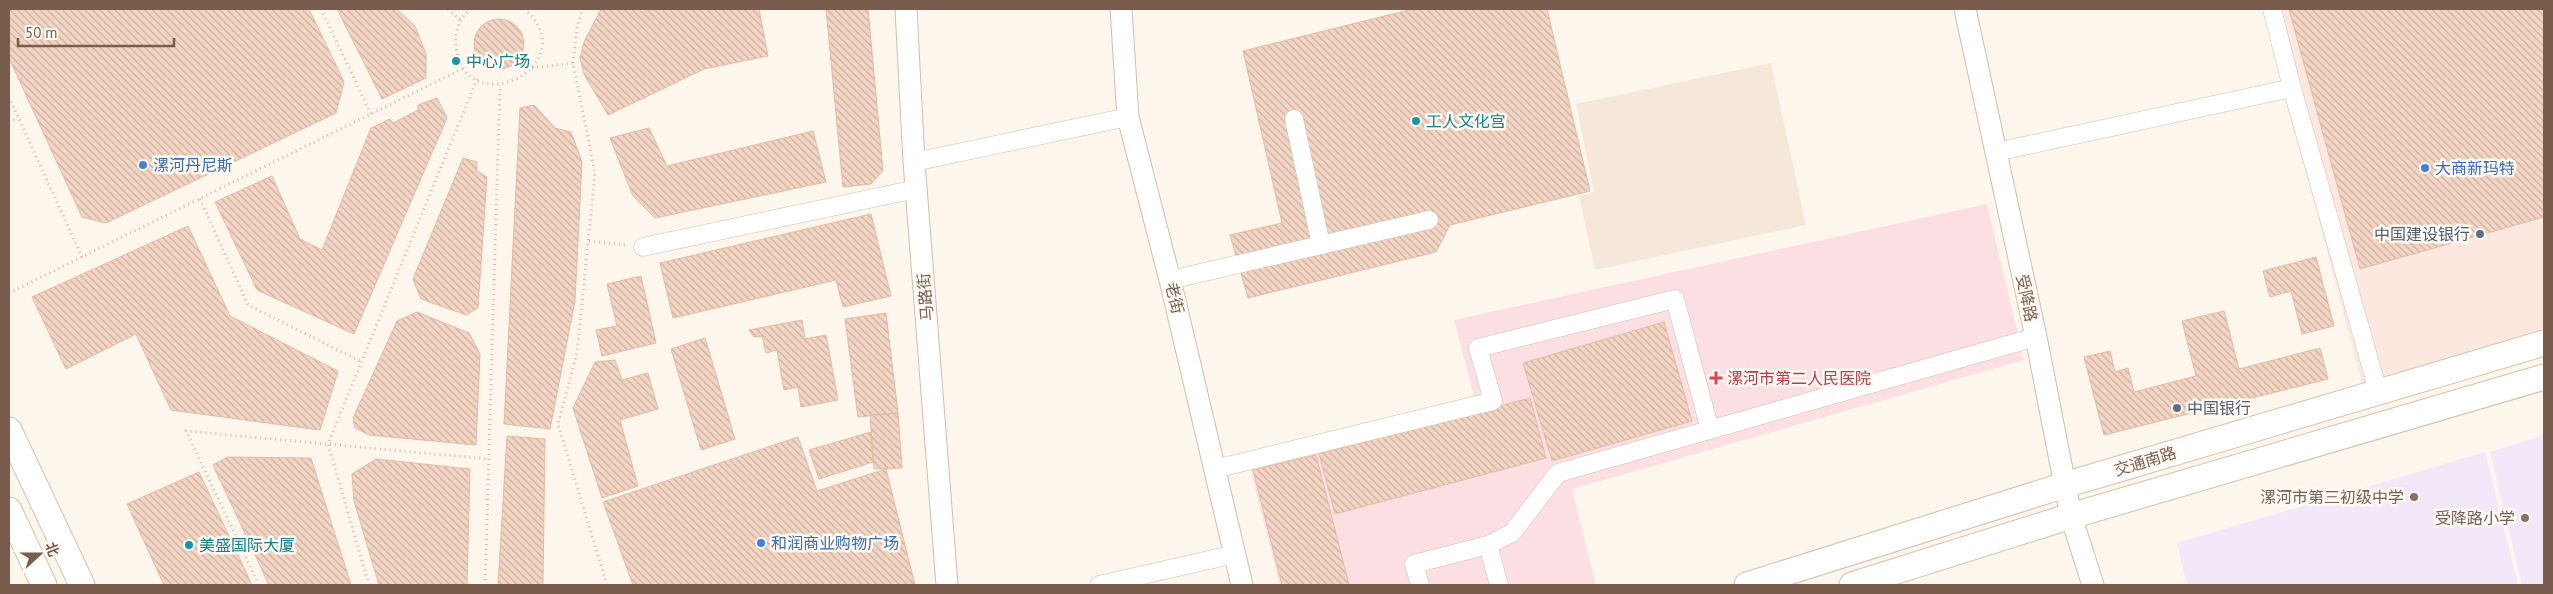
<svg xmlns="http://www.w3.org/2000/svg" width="2553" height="594" viewBox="0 0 2553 594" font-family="'PT Sans','Noto Sans SC',sans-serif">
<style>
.residential{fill:#f5e8da}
.commercial{fill:#fde8e0}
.education{fill:#f3e8fa}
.medical{fill:#fbdfe3}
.building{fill:url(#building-back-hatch);stroke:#e6bba3}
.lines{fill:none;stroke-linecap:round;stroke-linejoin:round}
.minor-casing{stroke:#d1beb0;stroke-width:19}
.tertiary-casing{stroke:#d1beb0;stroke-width:23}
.secondary-casing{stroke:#d6c0b0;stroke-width:27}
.path{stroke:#d9b8a5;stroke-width:3;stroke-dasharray:1 4;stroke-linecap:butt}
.minor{stroke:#fff;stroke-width:18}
.tertiary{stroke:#fff;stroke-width:21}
.secondary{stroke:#fff;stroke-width:25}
.culture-dot{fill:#0f9aa8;stroke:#fffaf3;stroke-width:2}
.shop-dot{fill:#3f7fe0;stroke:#fffaf3;stroke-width:2}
.service-dot{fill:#5c6f8a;stroke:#fffaf3;stroke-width:2}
.health-dot{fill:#e0444e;stroke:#fffaf3;stroke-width:2}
.education-dot{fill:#8d6e63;stroke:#fffaf3;stroke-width:2}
.labels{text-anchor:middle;stroke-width:5;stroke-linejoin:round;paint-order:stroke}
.culture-label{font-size:16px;fill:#0d838f;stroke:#fffaf3;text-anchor:start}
.shop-label{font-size:16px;fill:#366cbe;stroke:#fffaf3;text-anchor:start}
.service-label{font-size:16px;fill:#4e5e75;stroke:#fffaf3;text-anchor:end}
.street-label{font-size:16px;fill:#7a5c4d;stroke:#fffaf3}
.health-label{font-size:16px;fill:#be3a42;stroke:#fffaf3;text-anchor:start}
.education-label{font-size:16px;fill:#785e54;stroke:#fffaf3;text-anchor:end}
</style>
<defs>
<pattern id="building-back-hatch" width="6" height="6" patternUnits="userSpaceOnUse" patternTransform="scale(1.25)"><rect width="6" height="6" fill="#f3d5c3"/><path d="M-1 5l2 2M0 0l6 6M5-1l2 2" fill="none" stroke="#cab0a1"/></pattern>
</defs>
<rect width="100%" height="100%" fill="#fdf6ec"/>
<path class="residential" d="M1771,63L1806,225L1595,270L1579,196L1594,192L1576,104Z"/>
<path class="commercial" d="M2263,9H2544V328L2363,387Z"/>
<path class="education" d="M2544,435V585H2522L2490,452Z
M2485,452L2518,585H2187L2177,543Z"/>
<path class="medical" d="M1987,204L2024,360L1572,489L1596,585H1280L1246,453L1474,396L1454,320Z"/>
<path class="building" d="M9,9H309L344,82L336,113L106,223L82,217L9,58Z
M337,9H397L415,26L426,54V78L382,99Z
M601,9H642L640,12L653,9H759L768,56L704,69L608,115L584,74L580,58L584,42Z
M826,9H868L883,171L871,184L843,187Z
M1413,9H1547L1590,191L1450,225L1436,252L1248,298L1230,235L1282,223L1243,51Z
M2289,9H2544V217L2360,269Z
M474 44a25 25 0 1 1 50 0a25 25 0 1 1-50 0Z
M437,98L447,118L354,334L257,290L215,202L272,176L300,239L322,250L371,128L390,119L393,123L418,110V105Z
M534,105L555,128L571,132L582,162L575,301L550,429L504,424L520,108Z
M649,128L667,166L813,131L826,182L655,218L633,196L610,138Z
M463,158L477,162V171L487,177L478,308L466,315L421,299L413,279Z
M871,214L891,296L843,307L836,280L673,318L660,263Z
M188,226L230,316L338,371L320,430L171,410L136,334L66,369L32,297Z
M2316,257L2334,326L2302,334L2291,291L2270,297L2263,271Z
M641,276L656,343L602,356L596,330L617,326L607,284Z
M2224,311L2239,369L2320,348L2328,379L2104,435L2084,357L2110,351L2115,372L2128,368L2134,392L2196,376L2182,321Z
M417,312L469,333L480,354L476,445L369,435L355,428L353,418L397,321Z
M886,313L898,413L858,417L845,319Z
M802,320L805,339L826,335L838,400L801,407L798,387L784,390L777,350L766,353L762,336L754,337L749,330Z
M1664,322L1692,421L1552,461L1523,363Z
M705,338L735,439L701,450L671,349Z
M615,360L622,380L648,373L658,409L620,420L638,486L602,498L573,408L595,362Z
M1530,398L1546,458L1335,514L1319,454Z
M898,413L902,468L874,469L870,415Z
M871,432L873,462L819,479L809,450Z
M507,436L545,439L543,585H498Z
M798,437L817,491L886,469L915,585H633L603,502Z
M1316,455L1349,585H1282L1253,470Z
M227,457L311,458L351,585H269L213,465Z
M376,459L470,469L467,585H379L354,501L352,474Z
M199,472L252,585H164L127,504Z"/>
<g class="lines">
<g class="minor-casing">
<path id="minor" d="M2272,9L2292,88L2378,391
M1294,119L1321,245
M1996,152L2292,88
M914,162L1128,117
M643,247L916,189
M1170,280L1429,220
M1215,469L1493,401L1478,348L1675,299L1710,430
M1488,545L1499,585
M1099,585L1235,554
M1420,585L1414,564L1488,545L1512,533L1558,473L2036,337"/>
</g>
<g class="tertiary-casing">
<path id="tertiary" d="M906,9L914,162L947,585
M1121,9L1128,117L1170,280L1242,585
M1965,9L2036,337L2071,516L2093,585"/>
</g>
<g class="secondary-casing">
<path id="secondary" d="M9,430L82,585
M9,510L44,585
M1747,585L2065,485L2544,343
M1852,585L2071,516L2544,377"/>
</g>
<path class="path" d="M321,9L371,114
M448,9L461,21
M471,9C460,17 454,32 456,46C464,125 587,66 525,9
M573,63L577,28L582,9
M532,68L573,63L595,173L577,353L558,424L607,585
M9,97L82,257
M9,122L18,118
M200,199L248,305L362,362
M589,241L625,245
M9,293L464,68
M259,585L186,431L489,459
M369,585L328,444L477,79
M485,585L500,85"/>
<use href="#minor" class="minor"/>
<use href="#tertiary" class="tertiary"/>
<use href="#secondary" class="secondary"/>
</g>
<g class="culture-dot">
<circle cx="456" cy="61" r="5"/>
<circle cx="1416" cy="121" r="5"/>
<circle cx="189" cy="545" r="5"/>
</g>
<g class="shop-dot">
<circle cx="143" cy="165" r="5"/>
<circle cx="2425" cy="168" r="5"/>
<circle cx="761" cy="543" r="5"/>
</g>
<g class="service-dot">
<circle cx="2480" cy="234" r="5"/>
<circle cx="2177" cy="408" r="5"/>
</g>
<path class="health-dot" d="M1713.5 370.5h5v5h5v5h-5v5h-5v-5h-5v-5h5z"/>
<g class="education-dot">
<circle cx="2414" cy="497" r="5"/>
<circle cx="2525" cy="518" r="5"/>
</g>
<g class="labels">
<g class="culture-label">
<text x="466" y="67">中心广场</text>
<text x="1426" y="127">工人文化宫</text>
<text x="199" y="551">美盛国际大厦</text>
</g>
<g class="shop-label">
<text x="153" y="171">漯河丹尼斯</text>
<text x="2435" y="174">大商新玛特</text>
<text x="771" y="549">和润商业购物广场</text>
</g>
<g class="service-label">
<text x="2470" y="240">中国建设银行</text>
<text x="2187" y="414" text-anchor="start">中国银行</text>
</g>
<g class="street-label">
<text transform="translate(925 297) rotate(-95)" y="6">马路街</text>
<text transform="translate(1175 298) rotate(77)" y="6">老街</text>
<text transform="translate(2027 298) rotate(78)" y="6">受降路</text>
<text transform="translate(2145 461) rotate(-17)" y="6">交通南路</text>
</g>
<g class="health-label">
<text x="1727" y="384">漯河市第二人民医院</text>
</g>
<g class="education-label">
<text x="2404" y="503">漯河市第三初级中学</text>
<text x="2515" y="524">受降路小学</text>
</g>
</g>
<rect width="2553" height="594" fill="none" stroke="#7a5c4d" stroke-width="20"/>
<g transform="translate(40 554) rotate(69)" stroke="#fffaf3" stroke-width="4" paint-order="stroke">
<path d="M0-4L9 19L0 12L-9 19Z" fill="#7a5c4d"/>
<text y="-8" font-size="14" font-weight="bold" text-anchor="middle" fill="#7a5c4d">北</text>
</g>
<path d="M18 38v8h156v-8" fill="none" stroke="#7a5c4d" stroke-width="2.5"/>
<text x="25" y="38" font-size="15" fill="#7a5c4d" stroke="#fffaf3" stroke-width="4" paint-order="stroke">50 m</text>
</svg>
